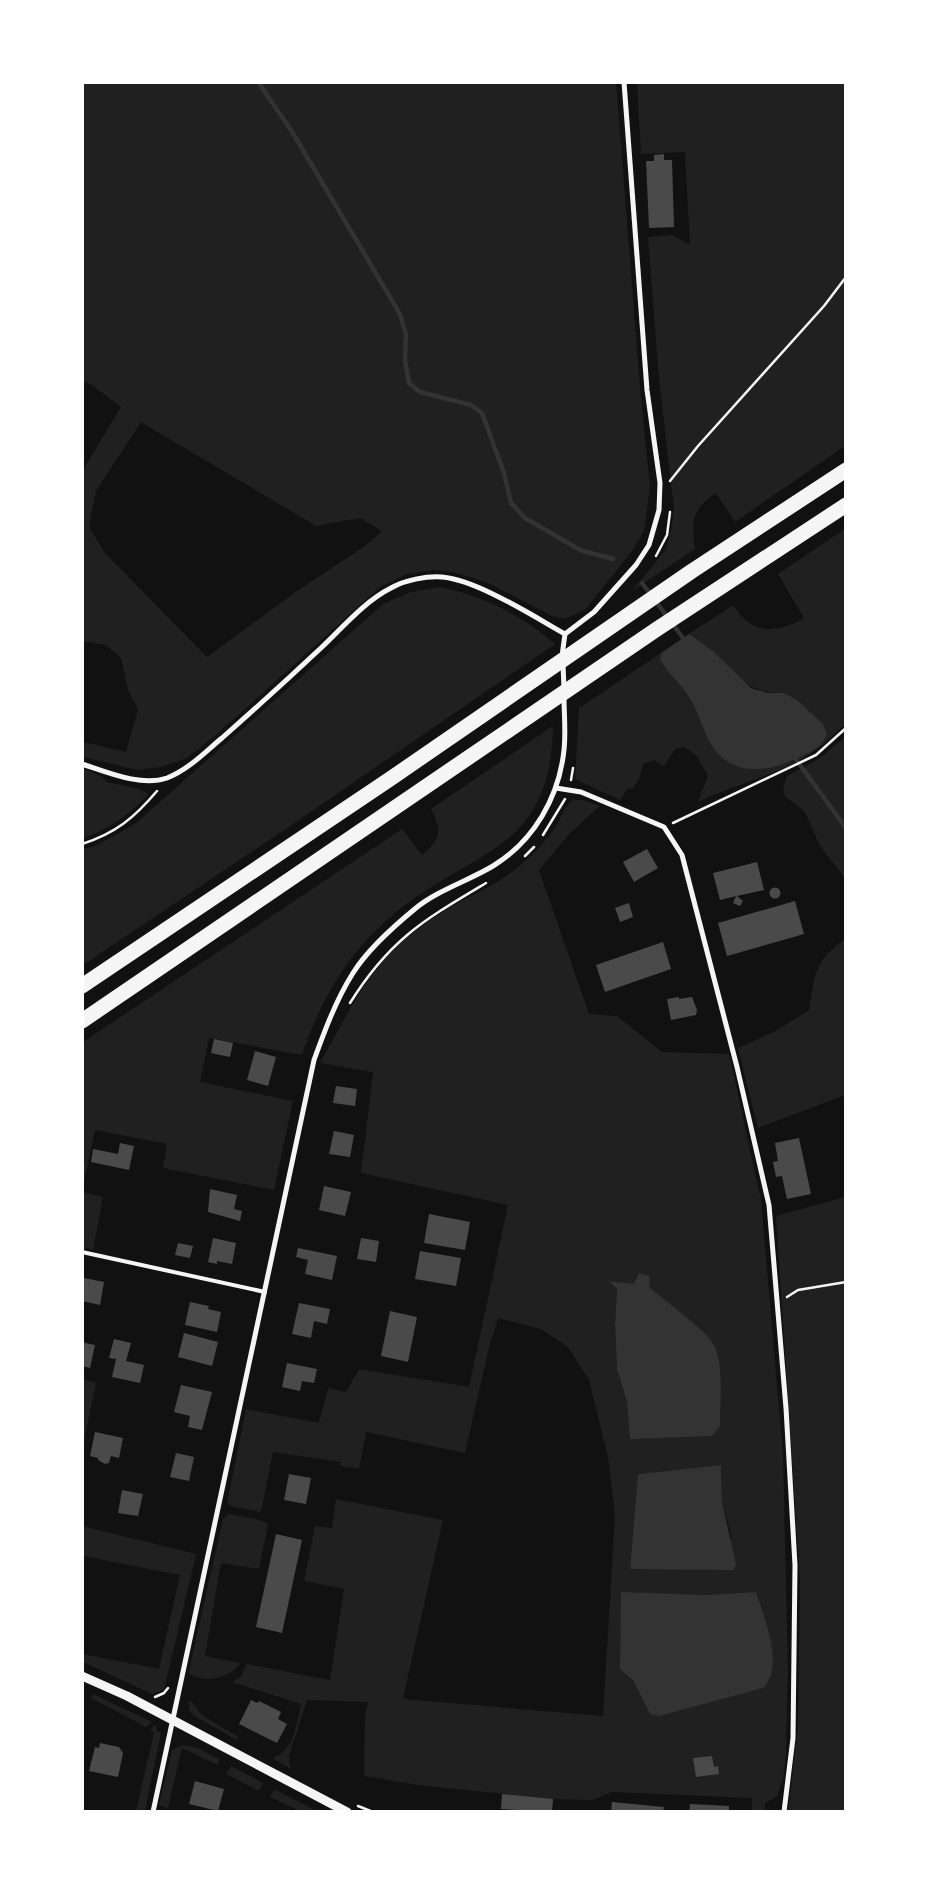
<svg xmlns="http://www.w3.org/2000/svg" width="928" height="1894" viewBox="0 0 928 1894" font-family="Quicksand,sans-serif">
<style>
.green{fill:#202020;fill-rule:evenodd}
.water{fill:#333}
.lines{fill:none;stroke-linecap:round;stroke-linejoin:round}
.stream{stroke:#333;stroke-width:4.5}
.building{fill:#4a4a4a}
.path{stroke:#f5f5f5;stroke-width:2.5}
.service{stroke:#f5f5f5;stroke-width:4}
.minor{stroke:#f5f5f5;stroke-width:5}
.tertiary{stroke:#f5f5f5;stroke-width:9}
.motorway{stroke:#f5f5f5;stroke-width:15}
</style>
<rect width="100%" height="100%" fill="#111"/>
<path class="green" d="M82,83H616L640,387L650,487L644,531L632,551L585,610L565,619L552,616L486,582L452,572L434,570L407,574L380,587L216,735L187,758L161,767L137,770L83,757V742L126,752L138,709L128,690L121,658L106,645L83,641V470L121,407L92,385L83,381ZM141,422L316,526L360,518L382,531L365,546L297,591L207,657L104,552L89,527L96,491Z
M637,83H845V446L735,522L716,493C692,509 691,521 695,549L632,591L665,551L671,531L674,508L659,380L648,237L672,235L690,245L685,152L641,154Z
M845,529V724C836,733 827,742 816,750C786,772 734,785 698,802L708,776L696,755L684,747L675,749L664,766L654,760L643,764L639,779L633,788L627,789L620,800L575,779L579,708L661,653L660,660C671,676 684,689 694,706L784,693C747,693 739,677 715,653C707,646 697,641 689,634L733,605C752,635 776,634 804,618L778,574Z
M440,587C481,595 524,616 555,644L296,822L83,965V849L95,846L135,824L383,604L411,592Z
M553,726C551,854 472,848 394,914C348,952 321,999 302,1055L209,1038L200,1082L293,1101L274,1190L163,1168L167,1144L95,1130L83,1187V1042L402,829L422,855C441,839 442,831 431,809Z
M844,738L846,741L845,878L820,846L805,812L785,796L783,787L787,776L820,758Z
M83,768L103,777L107,782L140,789L148,794C130,815 109,829 83,838Z
M573,800H583L600,806L570,833L539,870L589,1014L617,1016L662,1052L729,1054L761,1200L783,1455L788,1670L786,1754L783,1779L777,1796L765,1803L764,1811H752V1798L612,1792L592,1800L553,1799L418,1785L364,1776L365,1716L368,1702L307,1700L289,1756V1764L293,1770L272,1758C294,1752 297,1723 301,1704L232,1682L241,1677L246,1664L330,1680L344,1589L304,1581L315,1526L332,1528L336,1499L443,1520L403,1699L603,1716L615,1517L608,1457L589,1380L568,1347L541,1329L498,1318L489,1347L465,1453L366,1432L359,1469L341,1466V1462L273,1452L261,1512L233,1507L227,1503L246,1409L319,1423L328,1388L346,1392L359,1369L469,1387L508,1205L361,1173L373,1072L320,1063C356,999 372,958 436,916C461,899 489,889 512,872C528,860 544,844 555,828C561,818 564,806 573,800ZM610,1281L650,1288L692,1323L630,1439L627,1402L617,1369L615,1324L617,1289ZM721,1465L722,1502L732,1538L630,1569L638,1474ZM756,1592L763,1688L650,1714L633,1680L704,1595Z
M845,939V1095L758,1128L738,1048L774,1032L809,1010C815,974 814,961 845,939Z
M83,1192L103,1197L93,1250L83,1247Z
M845,1197V1811H788L798,1728L800,1579L776,1216Z
M83,1379L96,1383L83,1446L82,1379Z
M229,1514L260,1520L268,1524L259,1569L221,1563L205,1656L240,1663C231,1679 204,1683 189,1674L191,1661L223,1519Z
M82,1526L196,1554L164,1690L152,1694L83,1662V1654L159,1669L180,1575L83,1556Z
M93,1694L152,1722L146,1727L91,1698Z
M189,1701L192,1702L202,1715L238,1737L237,1740L194,1716L189,1710Z
M155,1725L157,1731L161,1733L145,1811H136L154,1733L150,1730Z
M183,1745L195,1747L219,1759L218,1765L182,1748L168,1808L159,1805L172,1750Z
M231,1766L263,1783L259,1791L226,1774Z
M274,1789L317,1811H300L270,1797Z"/>
<path class="water" d="M689,634L713,651L751,688L768,693H784L797,700L823,724L827,734C821,750 804,755 788,762C761,774 728,773 711,744C703,731 700,716 692,702C683,687 670,675 660,660L661,653Z
M639,1273L649,1276L650,1288C665,1301 706,1330 714,1345C724,1364 720,1404 720,1426L712,1436L630,1439L627,1402L617,1369L615,1324L617,1289L609,1281L634,1284Z
M721,1465L722,1502L736,1564L733,1570L630,1569L638,1474Z
M621,1592L704,1595L756,1592C764,1617 785,1667 763,1688L659,1716L650,1714L633,1680L620,1669Z"/>
<g class="lines">
<path class="stream" d="M258,82L291,130L400,314L406,335L405,360L409,383L420,392L471,405L482,413L504,473L511,503L525,518L580,550L613,559
M642,583L686,642
M792,754L798,762
M800,765L846,828"/>
</g>
<path class="building" d="M664,154V160H672L674,227L649,228L646,161H654V155Z
M647,849L658,868L634,882L623,862Z
M757,862L764,890L737,896L743,901L740,906L733,903L736,896L720,900L713,873Z
M769.5 893a5.5 5.5 0 1 1 11 0a5.5 5.5 0 1 1-11 0Z
M795,901L804,934L727,956L718,923Z
M629,903L633,917L620,922L615,908Z
M663,942L671,969L605,992L596,965Z
M679,997V999L692,997L697,1010L696,1015L671,1020L667,999Z
M214,1039L233,1043L230,1057L211,1053Z
M255,1051L276,1057L268,1086L247,1080Z
M336,1086L357,1089L355,1106L333,1103Z
M334,1131L354,1135L350,1157L329,1154Z
M799,1138L811,1194L787,1199L782,1176L776,1177L773,1162L778,1161L775,1143Z
M120,1143L134,1146L129,1170L91,1162L93,1149L118,1154Z
M324,1186L351,1192L345,1216L319,1210Z
M210,1189L237,1195L234,1209L242,1211L240,1221L208,1212Z
M429,1214L470,1222L465,1250L424,1243Z
M213,1238L236,1243L232,1264L217,1261V1264L208,1262Z
M361,1238L379,1241L376,1262L357,1259Z
M178,1243L193,1246L190,1258L175,1255Z
M298,1248L337,1256L332,1280L305,1274L308,1260L296,1257Z
M420,1251L461,1258L456,1286L415,1279Z
M84,1278L104,1282L100,1305L82,1301Z
M190,1302L209,1306L208,1309L221,1312L217,1332L185,1325Z
M299,1303L330,1309L327,1324L314,1321L311,1338L292,1334Z
M390,1311L417,1317L408,1362L381,1356Z
M184,1333L218,1342L212,1366L178,1357Z
M82,1338L85,1343L95,1345L90,1368L82,1366Z
M114,1339L131,1343L126,1361L144,1365L140,1383L112,1377L116,1359L109,1358Z
M287,1363L317,1369L314,1383L302,1381L300,1391L282,1387Z
M181,1385L212,1392L202,1430L188,1427L190,1416L174,1412Z
M95,1432L123,1438L119,1458L111,1456L109,1463L105,1464L98,1460V1458L90,1456Z
M176,1453L194,1457L189,1481L170,1477Z
M289,1474L311,1478L306,1504L284,1500Z
M122,1490L143,1494L138,1516L118,1513Z
M276,1534L302,1540L282,1633L256,1627Z
M251,1700L257,1703L259,1701L281,1712L278,1719L287,1724L277,1743L239,1724Z
M100,1743L119,1747L123,1753L118,1777L89,1771L95,1747L99,1748Z
M712,1756L714,1767L718,1766L719,1774L696,1777L693,1758Z
M195,1781L224,1789L218,1811L189,1804Z
M502,1794L553,1799L552,1812L501,1809Z
M612,1802L664,1807L663,1812H611Z
M690,1804L729,1806V1812H689Z"/>
<g class="lines">
<path class="path" d="M670,481L698,446L824,306L846,277
M656,556L667,535L670,512
M571,780L573,768
M673,823L816,755L846,728
M543,835L565,799
M82,844C116,833 134,818 157,791
M525,856L534,847
M350,1003C390,939 424,920 486,883
M787,1297L798,1290L846,1282
M155,1697L164,1693L168,1688
M358,1806L373,1812"/>
<path class="service" d="M82,1252L265,1292"/>
<path class="minor" d="M562,656L565,634L594,612L636,565L649,545L659,510L660,483L647,390L624,82
M563,664L564,688
M82,764C107,772 141,787 167,778C188,770 205,752 222,738C256,708 289,678 322,647C343,627 365,601 391,588C405,580 426,576 442,577C477,580 533,616 565,634
M556,788L581,792L664,827L682,855L737,1067L769,1205L786,1408L795,1565L793,1738L784,1812
M153,1812L314,1060C325,1030 336,1000 353,973C368,949 394,926 416,908C436,891 470,880 493,866C534,841 559,797 564,750C566,732 564,714 564,697"/>
<path class="tertiary" d="M82,1676L127,1696L347,1812"/>
<path class="motorway" d="M82,986L390,779L692,571L846,470
M82,1021L657,629L846,505"/>
</g>
<rect width="928" height="1894" fill="none" stroke="#ffffff" stroke-width="168"/>
</svg>
